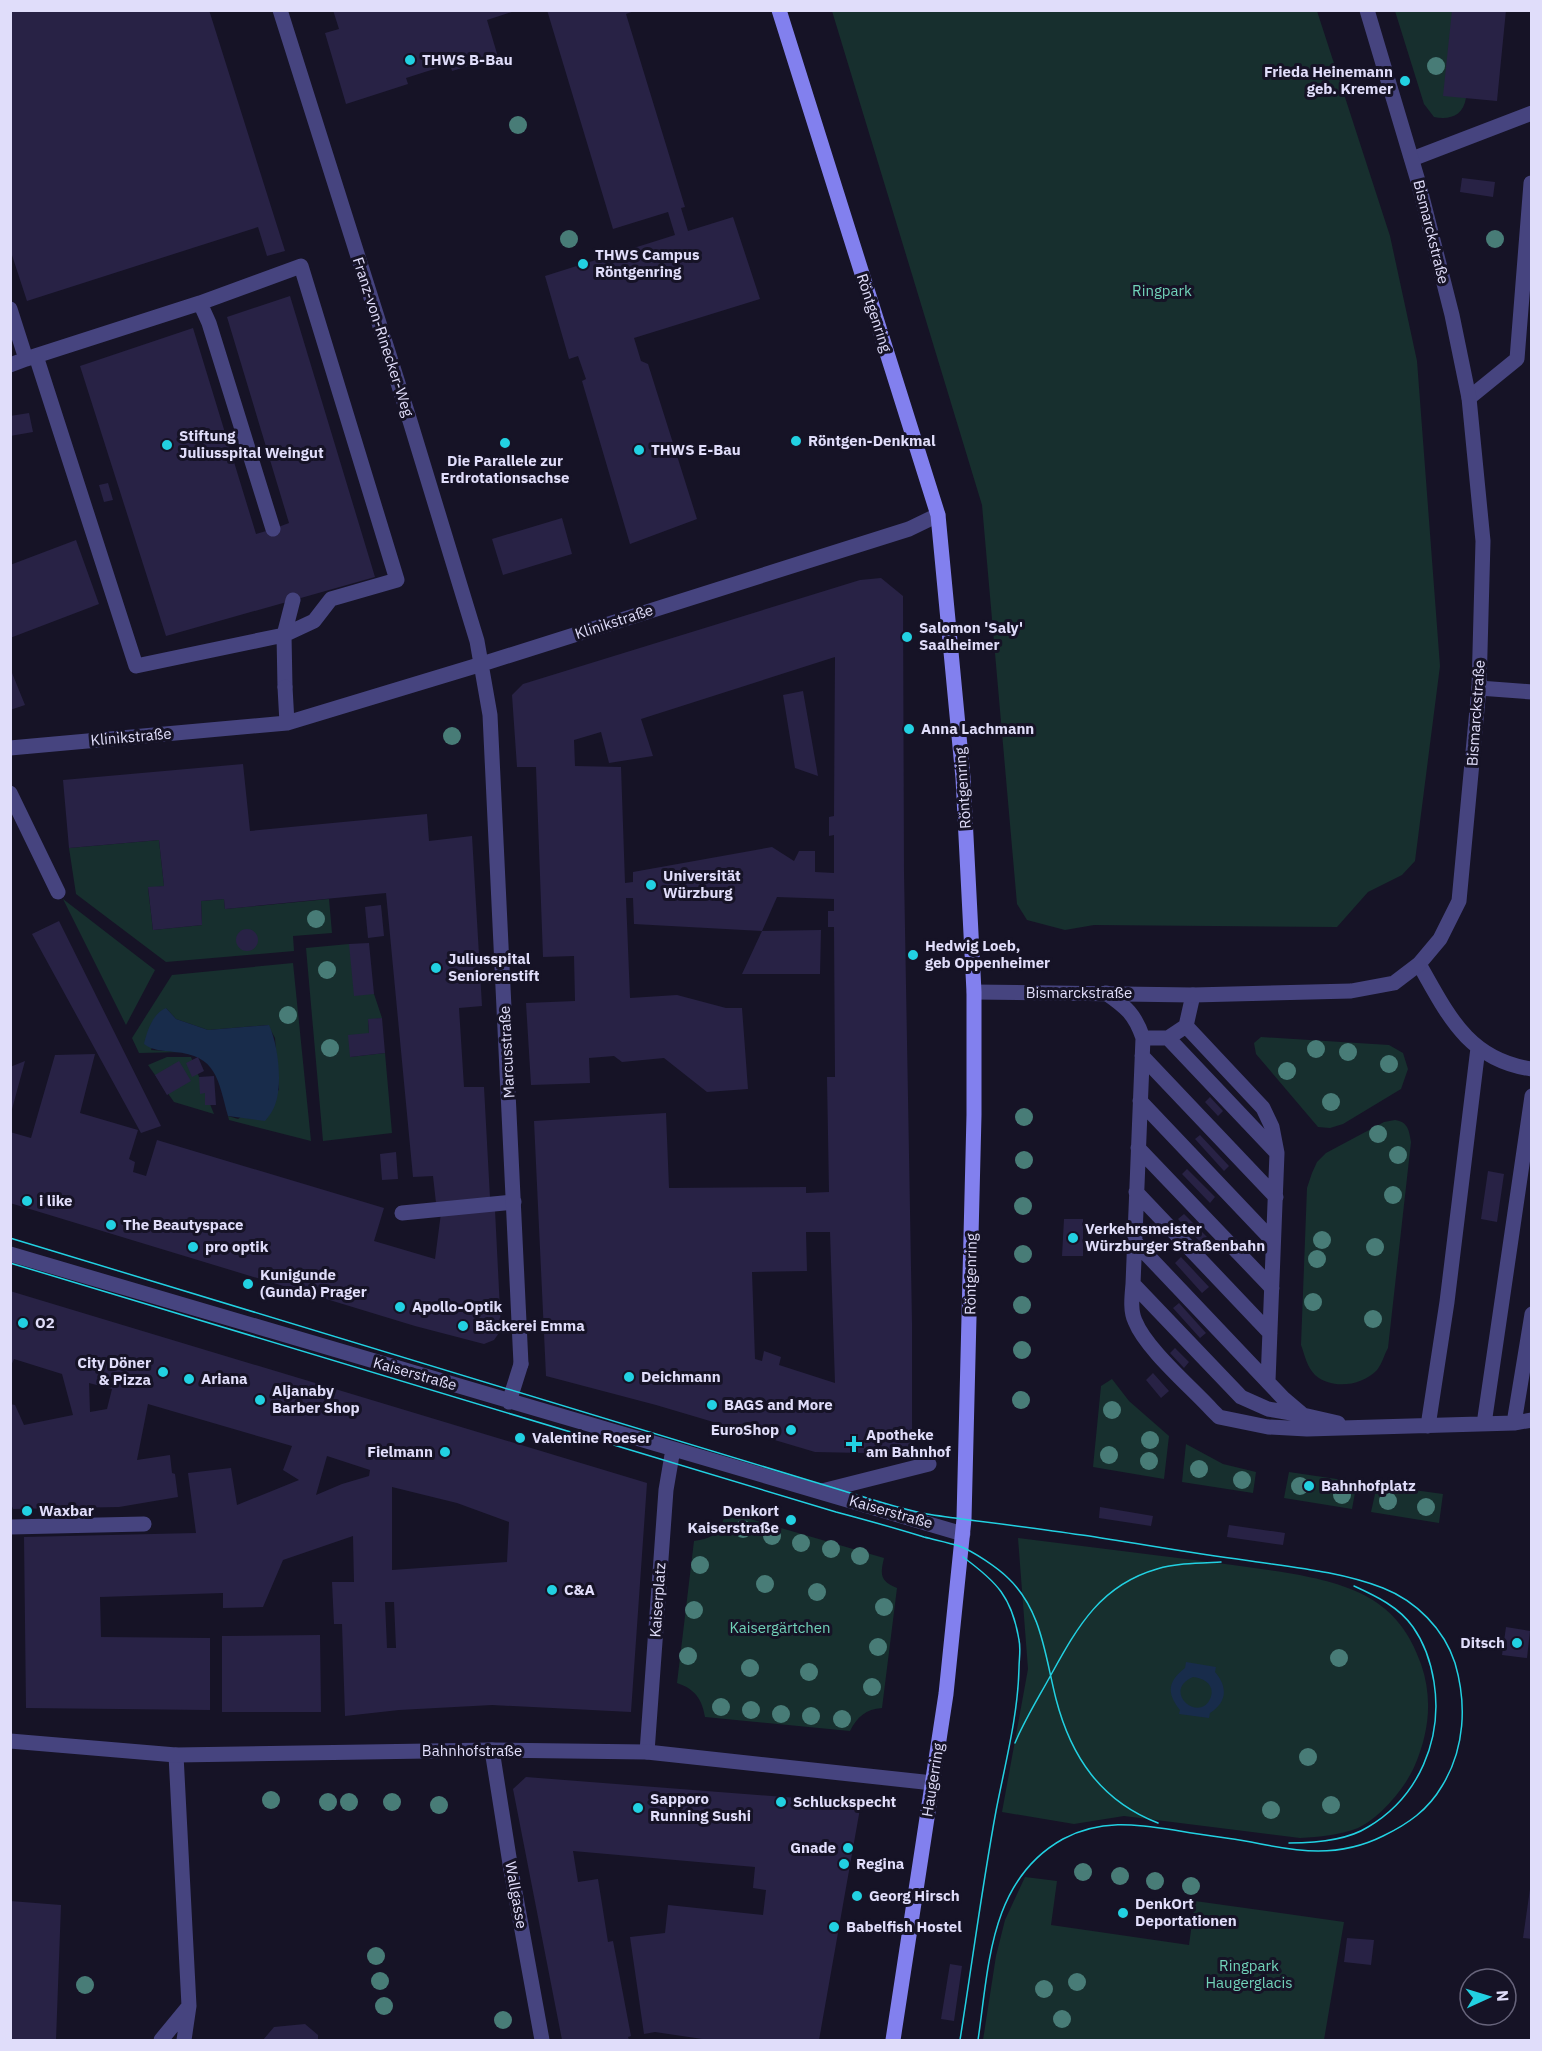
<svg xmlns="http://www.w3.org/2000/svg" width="1542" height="2051" viewBox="0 0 1542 2051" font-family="'IBM Plex Sans',sans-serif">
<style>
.green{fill:#172f2e}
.water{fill:#182c4b;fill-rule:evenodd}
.building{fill:#282245;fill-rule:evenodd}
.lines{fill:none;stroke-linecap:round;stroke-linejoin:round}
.service{stroke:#46447f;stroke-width:15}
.pedestrian{stroke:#46447f;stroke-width:15}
.minor{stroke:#46447f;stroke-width:15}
.tertiary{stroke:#46447f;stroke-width:15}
.secondary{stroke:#8280ee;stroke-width:15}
.tram{stroke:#22d1e2;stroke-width:1.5}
.tree{fill:#487c77}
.poi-dot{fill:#22d1e2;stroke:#161326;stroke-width:2}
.labels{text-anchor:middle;stroke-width:6;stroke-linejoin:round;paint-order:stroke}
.poi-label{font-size:15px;font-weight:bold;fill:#e0ddfa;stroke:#161326;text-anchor:start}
.street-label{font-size:15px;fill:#e0ddfa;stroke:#161326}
.park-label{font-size:15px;fill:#71d2b9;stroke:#161326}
</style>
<rect width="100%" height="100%" fill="#161326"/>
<path class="green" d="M832,11H1317L1390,236L1417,361L1440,666L1415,861L1402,875L1368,892L1337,927L1094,925L1065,930L1027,920L1017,904L982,505Z
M1395,11H1452L1466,98C1463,116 1450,120 1434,117L1424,104Z
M159,840L164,886L148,888L153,930L202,925L201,901L224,899L225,909L329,899L332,933L293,936L294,951L166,962L76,894L69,848Z
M63,899L155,970L126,1025Z
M349,944L374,994L382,1018L368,1020L369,1033L350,1057L385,1053L392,1133L323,1141L306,948Z
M293,963L311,1141L229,1120L228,1116L238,1119L279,1090L275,1038L268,1025L208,1030L176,1019L166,1008L151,1050L182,1052L139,1053L132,1038L172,975Z
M1261,1037L1389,1045L1403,1053L1408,1069L1401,1089L1343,1124L1330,1128L1318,1127L1256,1054L1254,1043Z
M167,1057H191L214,1114L174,1102L148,1065Z
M1395,1120C1408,1122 1409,1130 1411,1142L1388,1348C1384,1355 1382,1364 1377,1370C1362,1386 1332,1390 1315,1375C1307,1367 1305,1356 1301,1345L1307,1188L1312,1173L1317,1162L1326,1153L1384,1122Z
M1112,1379L1129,1401L1169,1436L1164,1479L1093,1467L1101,1386Z
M1186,1444L1223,1464L1256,1472L1253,1493L1182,1482Z
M1289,1472L1357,1482L1352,1509L1284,1498Z
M1377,1485L1443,1494L1439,1523L1371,1512Z
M726,1512L884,1558C880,1575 880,1581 897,1588L882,1708C866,1709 857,1717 850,1731L705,1717C702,1699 695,1689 677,1683L694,1541C715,1538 720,1532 726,1512Z
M1018,1538C1077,1545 1135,1553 1194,1560C1225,1564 1257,1568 1288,1573C1351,1584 1399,1599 1421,1664C1433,1699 1429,1732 1415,1765C1406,1787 1380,1818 1358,1828C1339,1835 1320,1837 1300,1838L1124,1816L1074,1824L1002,1812L1028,1669Z
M1025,1877L1057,1881L1051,1925L1189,1945L1195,1901L1344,1922L1324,2040H983L996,1956L1005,1920Z"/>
<path class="water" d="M166,1008L176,1019L208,1030L269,1025C278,1044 283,1084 275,1105C273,1111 269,1116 265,1121L228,1116C218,1080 217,1055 174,1052C162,1050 153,1051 144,1044C147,1031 153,1013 166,1008Z
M1186,1662L1216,1667L1215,1672C1228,1687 1227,1702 1210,1713L1209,1718L1179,1714L1180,1710C1166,1693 1168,1681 1185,1668ZM1193,1677C1205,1678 1216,1686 1210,1699C1199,1723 1161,1691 1193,1677Z"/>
<path class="building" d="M10,10H209L285,251L267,256L258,227L27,301L10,249Z
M333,10H514L515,11L487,20L498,57L452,71L450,64L406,78L408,84L346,104L325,33L339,29Z
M547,10H637L626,14L685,207L681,208L688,231L733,217L760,299L634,338L641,361L648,364L697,519L630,544L582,381L586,379L578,356L569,359L545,276L675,235L668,212L613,229Z
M1452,10H1506L1497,101L1443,96Z
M1462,178L1495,182L1493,197L1460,192Z
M290,296L375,577L166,636L80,366L193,328L256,534L273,529L289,523L227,317Z
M29,413L33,432L10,436V416Z
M108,483L113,500L104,502L99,485Z
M562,518L572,554L503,575L492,539Z
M76,540L99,604L10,638V565Z
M881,578L903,596L904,872L912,1323V1454L815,1452L656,1405L546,1376L534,1121L666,1113L669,1188L806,1187V1193L829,1192L827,1077H835L834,927H828V911H834V899L777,897L762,931L634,924L633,898H626L630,998L677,995L726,1008H742L748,1089L707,1092L664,1058L622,1062L614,1056L589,1058L590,1083L531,1085L526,1003L575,1001L574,956L543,957L536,767H517L512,695L523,684L860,580ZM835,657L834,816L829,817V836L834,835V873L815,872V851H799L794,861L772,847L633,872V882L625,883L621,767L575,766L574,740L601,732L609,763L653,756L641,719ZM806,1232H830L835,1383L779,1365L781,1357L764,1351L762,1361L755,1359L752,1272L807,1271Z
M10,668L25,705L10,710Z
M803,691L818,776L795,768L783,695Z
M243,764L250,831L427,814L429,841L472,836L482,1006L459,1008L464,1087H484L490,1198L436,1203L433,1176L413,1177L386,893L225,909L224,899L201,901L202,925L153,930L148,887L164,886L159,840L69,848L63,780Z
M381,905L384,936L368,938L365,907Z
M59,921L161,1126L141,1133L32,934Z
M236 940a11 11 0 1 1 22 0a11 11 0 1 1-22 0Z
M821,930L820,974H742L762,931Z
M369,943L374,994L354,996L349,944Z
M382,1018L385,1053L350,1057L348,1035L369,1033L368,1019Z
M95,1054L80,1113L138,1130L129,1159L135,1162L133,1172L146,1176L157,1140L384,1208L374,1241L435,1259L441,1213L495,1210L501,1330L494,1340L484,1344L415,1326L10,1203V1132L31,1138L55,1055Z
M198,1057L204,1071L192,1077L186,1063Z
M25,1061L11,1113H10V1067Z
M179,1061L191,1081L167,1095L155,1075Z
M214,1076L216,1105H205V1093L200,1094L199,1077Z
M1210,1097L1223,1111L1218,1116L1205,1102Z
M1200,1135L1229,1166L1224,1171L1195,1139Z
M396,1152L398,1179L382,1180L380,1154Z
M1187,1169L1215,1197L1210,1203L1182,1174Z
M1488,1171L1504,1174L1497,1222L1481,1219Z
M1184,1214L1212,1242L1206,1248L1178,1219Z
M1064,1219H1083V1256H1062Z
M1181,1257L1209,1287L1202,1293L1175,1263Z
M10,1291L647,1483L631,1712L492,1705L399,1710L345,1716L342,1624H334L332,1582H354L353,1536L283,1560L263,1607L223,1608V1593L100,1597L101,1637L210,1638V1710L26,1708L24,1537L196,1533L188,1473L231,1468L237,1505L299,1480L283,1470L292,1446L148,1404L137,1460L170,1455L172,1473L175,1474L178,1497L119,1507L13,1509L10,1502V1404L15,1405L24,1425L73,1415L62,1374L14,1359L10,1368ZM89,1383L112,1389L107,1409L90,1412ZM327,1456L370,1470L369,1476L342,1484L316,1495ZM392,1487L457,1503L509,1522L507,1562L392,1570ZM385,1602H394L396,1648H387Z
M1179,1303L1206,1333L1200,1338L1173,1308Z
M1175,1348L1189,1362L1184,1368L1170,1353Z
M1153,1373L1169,1391L1161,1398L1146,1380Z
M1100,1507L1153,1516L1151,1526L1099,1518Z
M1229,1525L1285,1533L1283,1545L1227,1537Z
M1506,1627L1530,1631L1527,1658L1502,1655Z
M320,1635L321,1712H222V1636Z
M526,1777L861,1803L819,2040H709L655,2032L644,2034L630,1937L665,1933L668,1905L763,1915L766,1890L753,1888L755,1867L573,1851L578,1882L598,1879L608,1942L613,1941L631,2036L628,2037L629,2040H562L513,1789Z
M1530,1889L1532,1890V1939L1523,1938Z
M10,1901L61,1905L56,2040H10Z
M1347,1938L1374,1940L1371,1965L1344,1962Z
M950,1964L962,1966L954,2021L941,2019Z
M305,2024L318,2035V2040H263L274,2027Z"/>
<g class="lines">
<path class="service" d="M1412,159L1532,113
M200,303L209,323L273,529
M10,309L26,359
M10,365L26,359L200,303L301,266L397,580L331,599L314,621L284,635L136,666L36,356
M1469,398L1517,359L1531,183
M285,687L284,635L293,600
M1479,688L1532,692
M10,793L58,892
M1419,964C1448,1015 1468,1060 1532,1069
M1106,993C1126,1007 1135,1014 1143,1038L1133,1284C1132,1296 1130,1310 1135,1321C1146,1349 1191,1387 1212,1410L1219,1417L1268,1427L1307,1429L1514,1423L1532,1420
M1186,1026L1263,1108L1272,1127L1277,1153L1268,1381
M1143,1038H1168L1186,1026L1193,995
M1168,1038L1277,1153
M1142,1056L1276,1197
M1140,1101L1273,1241
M1138,1148L1272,1288
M1136,1192L1270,1333
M402,1213L514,1202
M1134,1241L1283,1398L1303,1415
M1133,1284L1241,1397L1268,1409L1303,1415L1338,1423
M1514,1423L1532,1314
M1484,1424L1532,1096
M1428,1426L1447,1302L1478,1048
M176,1755L189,2006L184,2040
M161,2040L189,2006"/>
<path class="pedestrian" d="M10,1254L963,1534
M509,1402L521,1364
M822,1491L929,1464
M647,1752L666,1490L673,1449"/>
<path class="minor" d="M280,10L410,421L477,641L490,715L521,1364
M285,687L287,723
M10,748L287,723L482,664L909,529L938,515
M974,992L1193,995L1351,991L1394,983L1419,964L1440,939L1459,901L1479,688L1483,541L1469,398L1452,315L1418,181L1367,10
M10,1527L144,1524
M492,1750L511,1870L542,2040"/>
<path class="tertiary" d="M10,1741L176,1755L492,1750L647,1752L933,1783"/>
<path class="secondary" d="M779,10L938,515L963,778L974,992V1115L964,1519L946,1694L893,2040"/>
<path class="tram" d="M10,1238L844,1491C871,1499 899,1509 927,1514C938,1516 950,1517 962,1519C1002,1524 1042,1529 1082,1535C1136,1543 1190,1553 1244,1560C1290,1567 1339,1571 1383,1588C1416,1601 1444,1629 1455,1663C1467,1704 1465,1749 1442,1786C1428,1810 1408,1824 1383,1836C1339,1858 1298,1852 1251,1842C1226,1837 1200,1835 1174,1830C1135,1824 1100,1819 1063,1839C989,1880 989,1967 978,2040
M10,1263L836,1512C866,1520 895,1528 924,1537C935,1540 947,1542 959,1546C973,1551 998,1568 1008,1578C1042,1610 1045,1656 1056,1699C1071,1757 1101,1801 1158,1823
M1015,1743C1025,1719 1039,1697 1052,1673C1078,1626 1101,1585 1157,1569C1177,1563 1200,1563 1221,1562
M1289,1843C1315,1843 1346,1841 1368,1827C1419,1797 1443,1739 1434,1682C1431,1663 1425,1644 1413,1627C1399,1607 1376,1596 1354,1586
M960,2040C972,1964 982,1887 996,1811C1005,1764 1018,1716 1019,1668C1019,1659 1021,1649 1019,1640C1012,1597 997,1582 963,1557"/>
</g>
<g class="tree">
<circle cx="1436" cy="66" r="9"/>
<circle cx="518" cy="125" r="9"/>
<circle cx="569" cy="239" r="9"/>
<circle cx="1495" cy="239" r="9"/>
<circle cx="452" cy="736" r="9"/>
<circle cx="316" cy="919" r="9"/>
<circle cx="327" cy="970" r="9"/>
<circle cx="288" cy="1015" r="9"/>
<circle cx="330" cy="1048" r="9"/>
<circle cx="1316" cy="1049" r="9"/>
<circle cx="1348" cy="1052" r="9"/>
<circle cx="1389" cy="1064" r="9"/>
<circle cx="1287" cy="1071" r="9"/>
<circle cx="1331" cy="1102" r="9"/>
<circle cx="1024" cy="1117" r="9"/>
<circle cx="1378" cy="1134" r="9"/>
<circle cx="1398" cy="1155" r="9"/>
<circle cx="1024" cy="1160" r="9"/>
<circle cx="1393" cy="1195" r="9"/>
<circle cx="1023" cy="1206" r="9"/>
<circle cx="1322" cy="1240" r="9"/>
<circle cx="1375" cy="1247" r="9"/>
<circle cx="1023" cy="1254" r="9"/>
<circle cx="1317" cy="1259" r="9"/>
<circle cx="1313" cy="1302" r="9"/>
<circle cx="1022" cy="1305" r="9"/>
<circle cx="1373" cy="1319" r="9"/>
<circle cx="1022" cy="1350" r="9"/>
<circle cx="1021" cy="1400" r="9"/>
<circle cx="1112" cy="1410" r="9"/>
<circle cx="1150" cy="1440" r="9"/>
<circle cx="1109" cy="1455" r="9"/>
<circle cx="1149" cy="1461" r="9"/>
<circle cx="1199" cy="1469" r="9"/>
<circle cx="1242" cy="1480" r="9"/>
<circle cx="1300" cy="1486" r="9"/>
<circle cx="1342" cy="1495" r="9"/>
<circle cx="1388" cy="1501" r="9"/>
<circle cx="1426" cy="1507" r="9"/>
<circle cx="743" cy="1529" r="9"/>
<circle cx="772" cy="1536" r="9"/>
<circle cx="801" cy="1543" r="9"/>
<circle cx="831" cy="1549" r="9"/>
<circle cx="860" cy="1556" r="9"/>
<circle cx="700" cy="1565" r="9"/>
<circle cx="765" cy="1584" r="9"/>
<circle cx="817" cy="1592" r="9"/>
<circle cx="884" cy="1607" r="9"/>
<circle cx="694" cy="1610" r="9"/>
<circle cx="878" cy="1647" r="9"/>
<circle cx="688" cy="1656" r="9"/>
<circle cx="1339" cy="1658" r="9"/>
<circle cx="750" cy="1668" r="9"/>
<circle cx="809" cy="1672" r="9"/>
<circle cx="872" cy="1687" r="9"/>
<circle cx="721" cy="1707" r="9"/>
<circle cx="751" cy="1710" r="9"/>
<circle cx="781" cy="1714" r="9"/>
<circle cx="811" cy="1716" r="9"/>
<circle cx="842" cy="1719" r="9"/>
<circle cx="1308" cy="1757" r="9"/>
<circle cx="271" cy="1800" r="9"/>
<circle cx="328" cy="1802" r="9"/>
<circle cx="349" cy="1802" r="9"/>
<circle cx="392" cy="1802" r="9"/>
<circle cx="439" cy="1805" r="9"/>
<circle cx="1331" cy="1805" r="9"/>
<circle cx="1271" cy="1810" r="9"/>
<circle cx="1083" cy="1872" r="9"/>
<circle cx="1120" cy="1876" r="9"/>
<circle cx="1155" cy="1881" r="9"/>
<circle cx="1191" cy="1886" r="9"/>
<circle cx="376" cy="1956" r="9"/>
<circle cx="380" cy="1981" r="9"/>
<circle cx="1077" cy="1982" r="9"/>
<circle cx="85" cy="1985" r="9"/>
<circle cx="1044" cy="1989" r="9"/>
<circle cx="384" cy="2006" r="9"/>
<circle cx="1062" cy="2019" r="9"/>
<circle cx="503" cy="2020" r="9"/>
</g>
<g class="poi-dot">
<circle cx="410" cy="60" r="6"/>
<circle cx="1405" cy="81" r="6"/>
<circle cx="583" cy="264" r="6"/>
<circle cx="796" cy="441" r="6"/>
<circle cx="505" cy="443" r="6"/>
<circle cx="167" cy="445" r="6"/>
<circle cx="639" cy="450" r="6"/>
<circle cx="907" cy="637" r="6"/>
<circle cx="909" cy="729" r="6"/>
<circle cx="651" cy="885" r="6"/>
<circle cx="913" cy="955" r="6"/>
<circle cx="436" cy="968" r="6"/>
<circle cx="27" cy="1201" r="6"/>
<circle cx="111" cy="1225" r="6"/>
<circle cx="1073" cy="1238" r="6"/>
<circle cx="193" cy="1247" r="6"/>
<circle cx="248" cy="1284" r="6"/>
<circle cx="400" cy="1307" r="6"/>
<circle cx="23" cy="1323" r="6"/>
<circle cx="463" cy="1326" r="6"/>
<circle cx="163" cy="1372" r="6"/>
<circle cx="629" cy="1377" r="6"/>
<circle cx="189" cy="1379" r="6"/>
<circle cx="260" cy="1400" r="6"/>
<circle cx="712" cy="1405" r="6"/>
<circle cx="791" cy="1430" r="6"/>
<circle cx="520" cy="1438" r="6"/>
<path d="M851 1435h6v6h6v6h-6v6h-6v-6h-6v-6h6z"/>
<circle cx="445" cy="1452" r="6"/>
<circle cx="1309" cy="1486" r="6"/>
<circle cx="27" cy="1511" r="6"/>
<circle cx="791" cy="1520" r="6"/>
<circle cx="552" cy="1590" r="6"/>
<circle cx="1517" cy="1643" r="6"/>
<circle cx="781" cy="1802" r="6"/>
<circle cx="638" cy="1808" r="6"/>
<circle cx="848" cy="1848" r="6"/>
<circle cx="844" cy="1864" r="6"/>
<circle cx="857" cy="1896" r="6"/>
<circle cx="1123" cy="1913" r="6"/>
<circle cx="834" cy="1927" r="6"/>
</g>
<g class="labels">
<g class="poi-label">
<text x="422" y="65">THWS B-Bau</text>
<text x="1393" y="77" text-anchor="end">Frieda Heinemann<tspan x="1393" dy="17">geb. Kremer</tspan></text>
<text x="595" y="260">THWS Campus<tspan x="595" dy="17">Röntgenring</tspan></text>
<text x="179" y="441">Stiftung<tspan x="179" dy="17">Juliusspital Weingut</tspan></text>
<text x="808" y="446">Röntgen-Denkmal</text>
<text x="651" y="455">THWS E-Bau</text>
<text x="505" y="466" text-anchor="middle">Die Parallele zur<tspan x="505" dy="17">Erdrotationsachse</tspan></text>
<text x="919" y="633">Salomon 'Saly'<tspan x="919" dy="17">Saalheimer</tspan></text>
<text x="921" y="734">Anna Lachmann</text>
<text x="663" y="881">Universität<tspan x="663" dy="17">Würzburg</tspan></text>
<text x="925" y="951">Hedwig Loeb,<tspan x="925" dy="17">geb Oppenheimer</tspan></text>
<text x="448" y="964">Juliusspital<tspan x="448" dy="17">Seniorenstift</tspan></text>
<text x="39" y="1206">i like</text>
<text x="123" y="1230">The Beautyspace</text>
<text x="1085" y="1234">Verkehrsmeister<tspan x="1085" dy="17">Würzburger Straßenbahn</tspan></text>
<text x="205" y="1252">pro optik</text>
<text x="260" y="1280">Kunigunde<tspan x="260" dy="17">(Gunda) Prager</tspan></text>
<text x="412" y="1312">Apollo-Optik</text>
<text x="35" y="1328">O2</text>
<text x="475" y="1331">Bäckerei Emma</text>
<text x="151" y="1368" text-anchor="end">City Döner<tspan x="151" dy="17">&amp; Pizza</tspan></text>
<text x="641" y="1382">Deichmann</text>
<text x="201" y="1384">Ariana</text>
<text x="272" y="1396">Aljanaby<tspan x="272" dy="17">Barber Shop</tspan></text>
<text x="724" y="1410">BAGS and More</text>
<text x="779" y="1435" text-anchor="end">EuroShop</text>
<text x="866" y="1440">Apotheke<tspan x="866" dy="17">am Bahnhof</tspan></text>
<text x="532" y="1443">Valentine Roeser</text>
<text x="433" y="1457" text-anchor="end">Fielmann</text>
<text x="1321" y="1491">Bahnhofplatz</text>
<text x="39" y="1516">Waxbar</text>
<text x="779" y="1516" text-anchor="end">Denkort<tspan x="779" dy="17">Kaiserstraße</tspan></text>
<text x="564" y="1595">C&amp;A</text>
<text x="1505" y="1648" text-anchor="end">Ditsch</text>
<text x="650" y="1804">Sapporo<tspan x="650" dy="17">Running Sushi</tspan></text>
<text x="793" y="1807">Schluckspecht</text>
<text x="836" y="1853" text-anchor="end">Gnade</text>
<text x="856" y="1869">Regina</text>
<text x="869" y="1901">Georg Hirsch</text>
<text x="1135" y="1909">DenkOrt<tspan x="1135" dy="17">Deportationen</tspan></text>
<text x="846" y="1932">Babelfish Hostel</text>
</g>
<g class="street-label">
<text transform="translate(1431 232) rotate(76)" y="5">Bismarckstraße</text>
<text transform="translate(874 313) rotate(72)" y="5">Röntgenring</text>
<text transform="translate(383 337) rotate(72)" y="5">Franz-von-Rinecker-Weg</text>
<text transform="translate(614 622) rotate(-18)" y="5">Klinikstraße</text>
<text transform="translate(1476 713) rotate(-86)" y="5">Bismarckstraße</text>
<text transform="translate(131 737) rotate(-5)" y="5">Klinikstraße</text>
<text transform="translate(963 788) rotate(-94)" y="5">Röntgenring</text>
<text x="1079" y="998">Bismarckstraße</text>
<text transform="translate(507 1052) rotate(-93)" y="5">Marcusstraße</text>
<text transform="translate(971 1274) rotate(-89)" y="5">Röntgenring</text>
<text transform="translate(415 1374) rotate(16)" y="5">Kaiserstraße</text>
<text transform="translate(891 1512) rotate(16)" y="5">Kaiserstraße</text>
<text transform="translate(658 1600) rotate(-86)" y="5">Kaiserplatz</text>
<text x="472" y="1756">Bahnhofstraße</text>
<text transform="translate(933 1780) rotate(-81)" y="5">Haugerring</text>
<text transform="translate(516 1895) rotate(80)" y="5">Wallgasse</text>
</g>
<g class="park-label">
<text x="1162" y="296">Ringpark</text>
<text x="780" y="1633">Kaisergärtchen</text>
<text x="1249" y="1971">Ringpark<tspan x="1249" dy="17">Haugerglacis</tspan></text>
</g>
</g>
<rect width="1542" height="2051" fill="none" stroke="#e0ddfa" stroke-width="24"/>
<g transform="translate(1488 1997) rotate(86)"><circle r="28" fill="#161326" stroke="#67647b" stroke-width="1.5"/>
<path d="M0-4.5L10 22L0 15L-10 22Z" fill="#22d1e2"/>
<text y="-9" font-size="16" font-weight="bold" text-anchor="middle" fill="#e0ddfa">N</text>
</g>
</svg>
